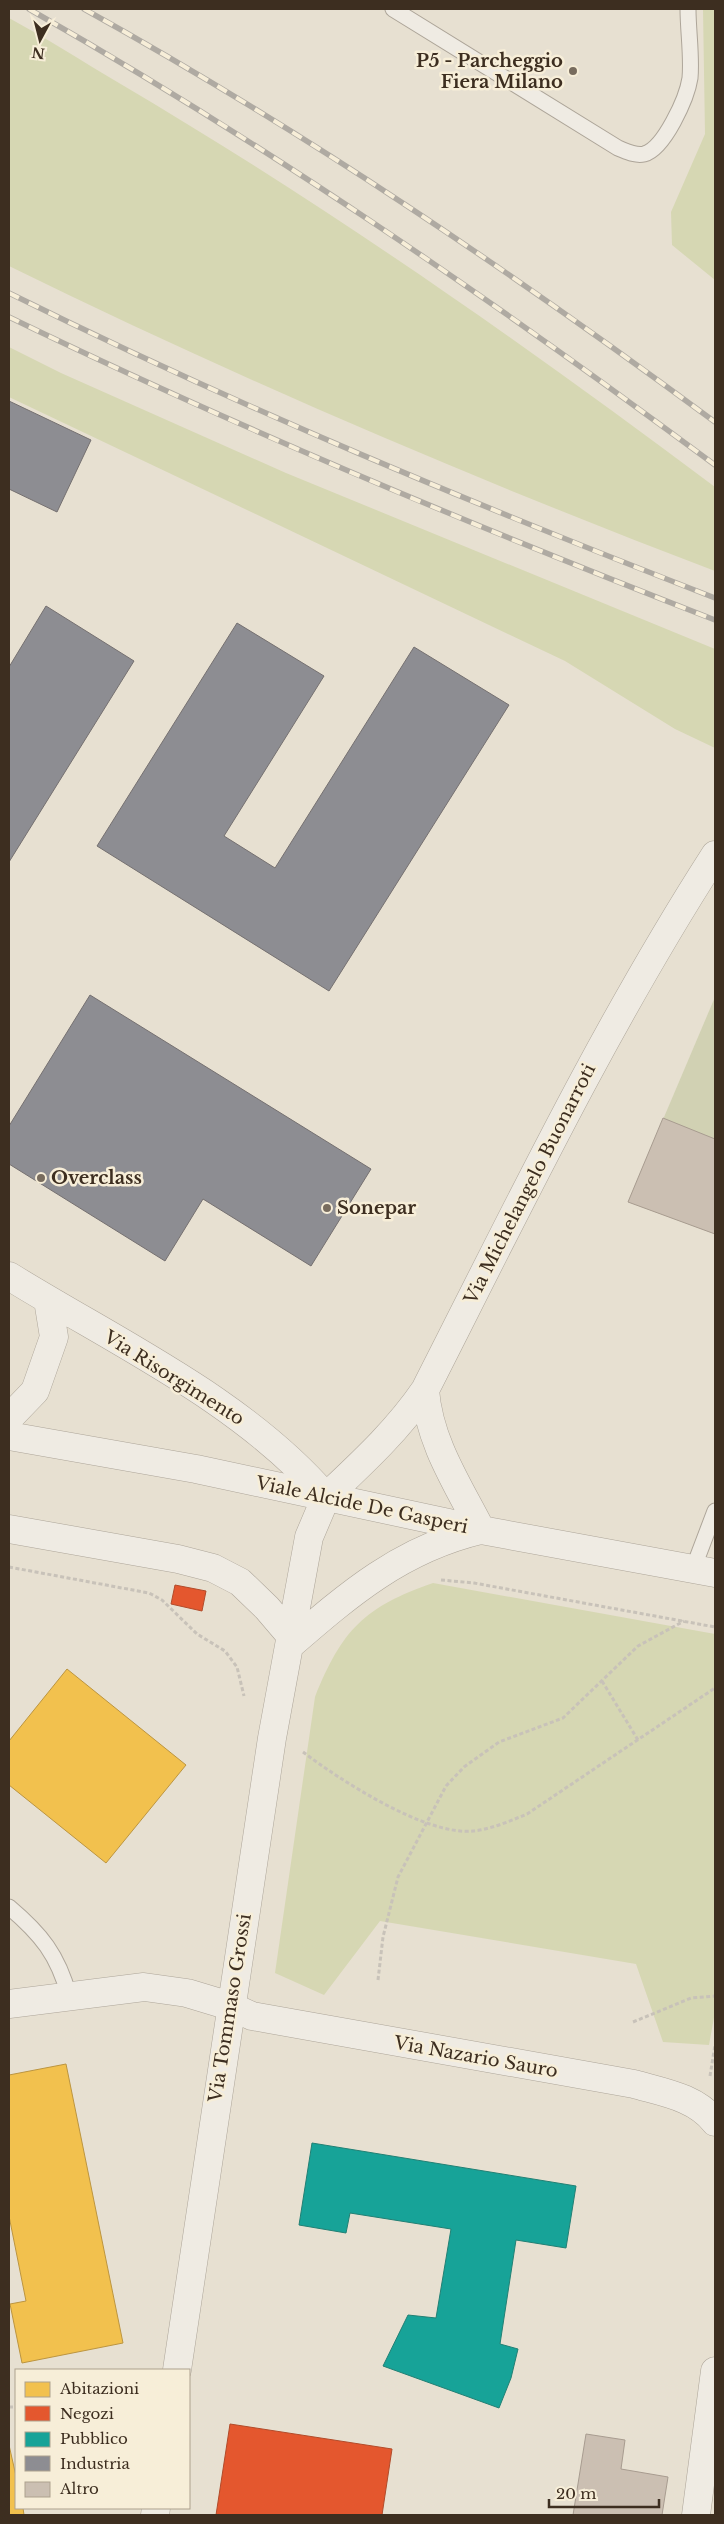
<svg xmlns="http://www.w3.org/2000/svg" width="724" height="2524" viewBox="0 0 724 2524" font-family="'Libre Baskerville',serif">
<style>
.green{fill:#d6d7b3}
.cemetery{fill:#d1d1b3}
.homes{fill:#f2c14e;stroke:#bc9540}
.shops{fill:#e4572e;stroke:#b24b2a}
.public{fill:#17a398;stroke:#228074}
.industry{fill:#8d8d92;stroke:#757070}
.building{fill:#cbbfb2;stroke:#a89c90}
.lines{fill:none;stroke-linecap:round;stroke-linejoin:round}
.service-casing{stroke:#ada599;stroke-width:17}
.minor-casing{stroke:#ada599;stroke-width:29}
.tertiary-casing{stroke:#ada599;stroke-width:29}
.path{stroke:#c8c2b9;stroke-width:3;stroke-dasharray:4 2.5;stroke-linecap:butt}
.service{stroke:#efebe3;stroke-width:15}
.minor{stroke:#efebe3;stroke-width:28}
.tertiary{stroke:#efebe3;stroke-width:28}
.rail-casing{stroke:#afaaa2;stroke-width:5.5}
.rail{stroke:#f7eed8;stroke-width:4;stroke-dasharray:11;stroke-linecap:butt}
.poi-dot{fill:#786c5e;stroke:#f7eed8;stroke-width:2}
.labels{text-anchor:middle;stroke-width:5;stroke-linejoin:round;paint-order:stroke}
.poi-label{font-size:18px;font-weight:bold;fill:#3d2e20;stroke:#f7eed8;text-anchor:start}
.street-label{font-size:18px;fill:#3d2e20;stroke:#f7eed8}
</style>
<rect width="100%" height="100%" fill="#e7e0d1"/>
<path class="green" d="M703,9H715V280L672,245L671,212L705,134Z
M9,18C46,38 82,61 119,83C326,205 523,343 715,487V571C476,480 239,379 9,266Z
M9,347L61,373L286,473L715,649V748L675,729L565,661L9,397Z
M433,1583L715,1634V2012L709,2045L663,2042L636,1964L380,1921L324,1995L275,1973L315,1697C342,1630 364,1607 433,1583Z"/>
<path class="cemetery" d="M715,997V1234L628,1202Z"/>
<path class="homes" d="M67,1669L186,1765L106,1863L9,1785V1741Z
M66,2064L123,2343L22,2363L10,2304L26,2301L9,2216V2075Z
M9,2445L16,2476V2508H23L24,2515H9Z"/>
<path class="shops" d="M175,1585L206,1591L202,1611L171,1604Z
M230,2424L392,2449L382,2515H216Z"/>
<path class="public" d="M312,2143L576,2186L566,2248L516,2240L500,2344L518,2349L511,2378L499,2408L383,2366L408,2315L436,2318L451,2229L350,2213L346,2233L299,2225Z"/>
<path class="industry" d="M9,401L91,440L57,512L9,489Z
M46,606L134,661L9,862V667Z
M237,623L324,676L224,836L275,868L414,647L509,705L329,991L97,846Z
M90,995L371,1169L311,1266L203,1199L165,1261L9,1164V1126Z"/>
<path class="building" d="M663,1118L715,1139V1234L628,1202Z
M586,2434L625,2440L621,2469L668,2477L662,2515H573Z"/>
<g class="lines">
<g class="service-casing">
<path id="service" d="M393,9L618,148C626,151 635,156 644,154C664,149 687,98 690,78C692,56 688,31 688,9
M693,1569L715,1511
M9,1907C41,1934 58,1955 69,1996"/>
</g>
<g class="minor-casing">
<path id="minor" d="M9,1276C117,1343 242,1400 326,1497L309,1537L272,1738L177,2370
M9,1418L35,1391L54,1337L48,1300
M9,1529L178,1559L213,1568L240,1582L267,1608L290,1635
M289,1646C349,1594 401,1549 481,1530
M9,2004L144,1987L187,1993L230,2006L252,2016L634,2084C662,2092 696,2097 715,2122
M155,2515L156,2508
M696,2515L715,2371"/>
</g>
<g class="tertiary-casing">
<path id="tertiary" d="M425,1390C429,1442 458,1485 481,1530
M9,1436L196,1469L481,1530L715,1573
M326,1497C362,1463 397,1431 425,1390C517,1209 605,1026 715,855"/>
</g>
<path class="path" d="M9,1567L149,1593L162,1600L197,1634L225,1651L237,1667L244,1696
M441,1580L474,1583L715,1627
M602,1681L638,1740
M303,1752C340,1780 426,1836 473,1831C492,1829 510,1821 527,1814L715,1688
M378,1980L383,1937L398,1877L446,1786L464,1767L499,1742L563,1718L638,1646L684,1621
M633,2022L691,1998L715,1996
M710,2076L715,2045
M9,2407H16"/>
<use href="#service" class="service"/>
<use href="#minor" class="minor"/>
<use href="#tertiary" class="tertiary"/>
<g class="rail-casing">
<path id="rail" d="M29,9C268,145 494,301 715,465
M84,9C304,131 513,273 715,422
M9,293C239,407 476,505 715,598
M9,317C240,429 476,527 715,620"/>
</g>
<use href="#rail" class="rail"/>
</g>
<g class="poi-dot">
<circle cx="573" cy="71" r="5"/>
<circle cx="41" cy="1178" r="5"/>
<circle cx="327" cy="1208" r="5"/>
</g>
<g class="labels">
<g class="poi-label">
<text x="563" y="67" text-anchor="end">P5 - Parcheggio<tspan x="563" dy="21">Fiera Milano</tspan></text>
<text x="51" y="1184">Overclass</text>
<text x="337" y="1214">Sonepar</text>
</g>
<g class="street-label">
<text transform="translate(530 1184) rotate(-63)" y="6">Via Michelangelo Buonarroti</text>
<text transform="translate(174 1378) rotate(32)" y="6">Via Risorgimento</text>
<text transform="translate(362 1505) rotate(12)" y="6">Viale Alcide De Gasperi</text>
<text transform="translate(230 2008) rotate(-81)" y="6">Via Tommaso Grossi</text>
<text transform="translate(476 2057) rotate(10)" y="6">Via Nazario Sauro</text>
</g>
</g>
<rect width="724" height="2524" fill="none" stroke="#3d2e20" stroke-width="20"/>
<rect x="15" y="2369" width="175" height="140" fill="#f7eed8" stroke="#ada18e"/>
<rect x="25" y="2382" width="25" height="15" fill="#f2c14e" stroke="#ada18e"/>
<text x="60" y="2394" font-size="15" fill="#3d2e20">Abitazioni</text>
<rect x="25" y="2406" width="25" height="15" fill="#e4572e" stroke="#ada18e"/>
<text x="60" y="2419" font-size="15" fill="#3d2e20">Negozi</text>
<rect x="25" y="2432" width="25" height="15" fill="#17a398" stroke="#ada18e"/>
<text x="60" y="2444" font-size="15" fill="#3d2e20">Pubblico</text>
<rect x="25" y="2456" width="25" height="15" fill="#8d8d92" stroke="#ada18e"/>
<text x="60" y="2469" font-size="15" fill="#3d2e20">Industria</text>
<rect x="25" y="2482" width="25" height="15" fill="#cbbfb2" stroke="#ada18e"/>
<text x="60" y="2494" font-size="15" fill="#3d2e20">Altro</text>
<g transform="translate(40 40) rotate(187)" stroke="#f7eed8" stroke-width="4" paint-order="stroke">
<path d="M0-4L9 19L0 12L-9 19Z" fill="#3d2e20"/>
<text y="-8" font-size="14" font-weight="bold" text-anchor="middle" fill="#3d2e20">N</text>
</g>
<path d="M549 2499v8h110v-8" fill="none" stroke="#3d2e20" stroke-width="2.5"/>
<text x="556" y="2499" font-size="15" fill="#3d2e20" stroke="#f7eed8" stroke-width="4" paint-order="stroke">20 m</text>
</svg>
